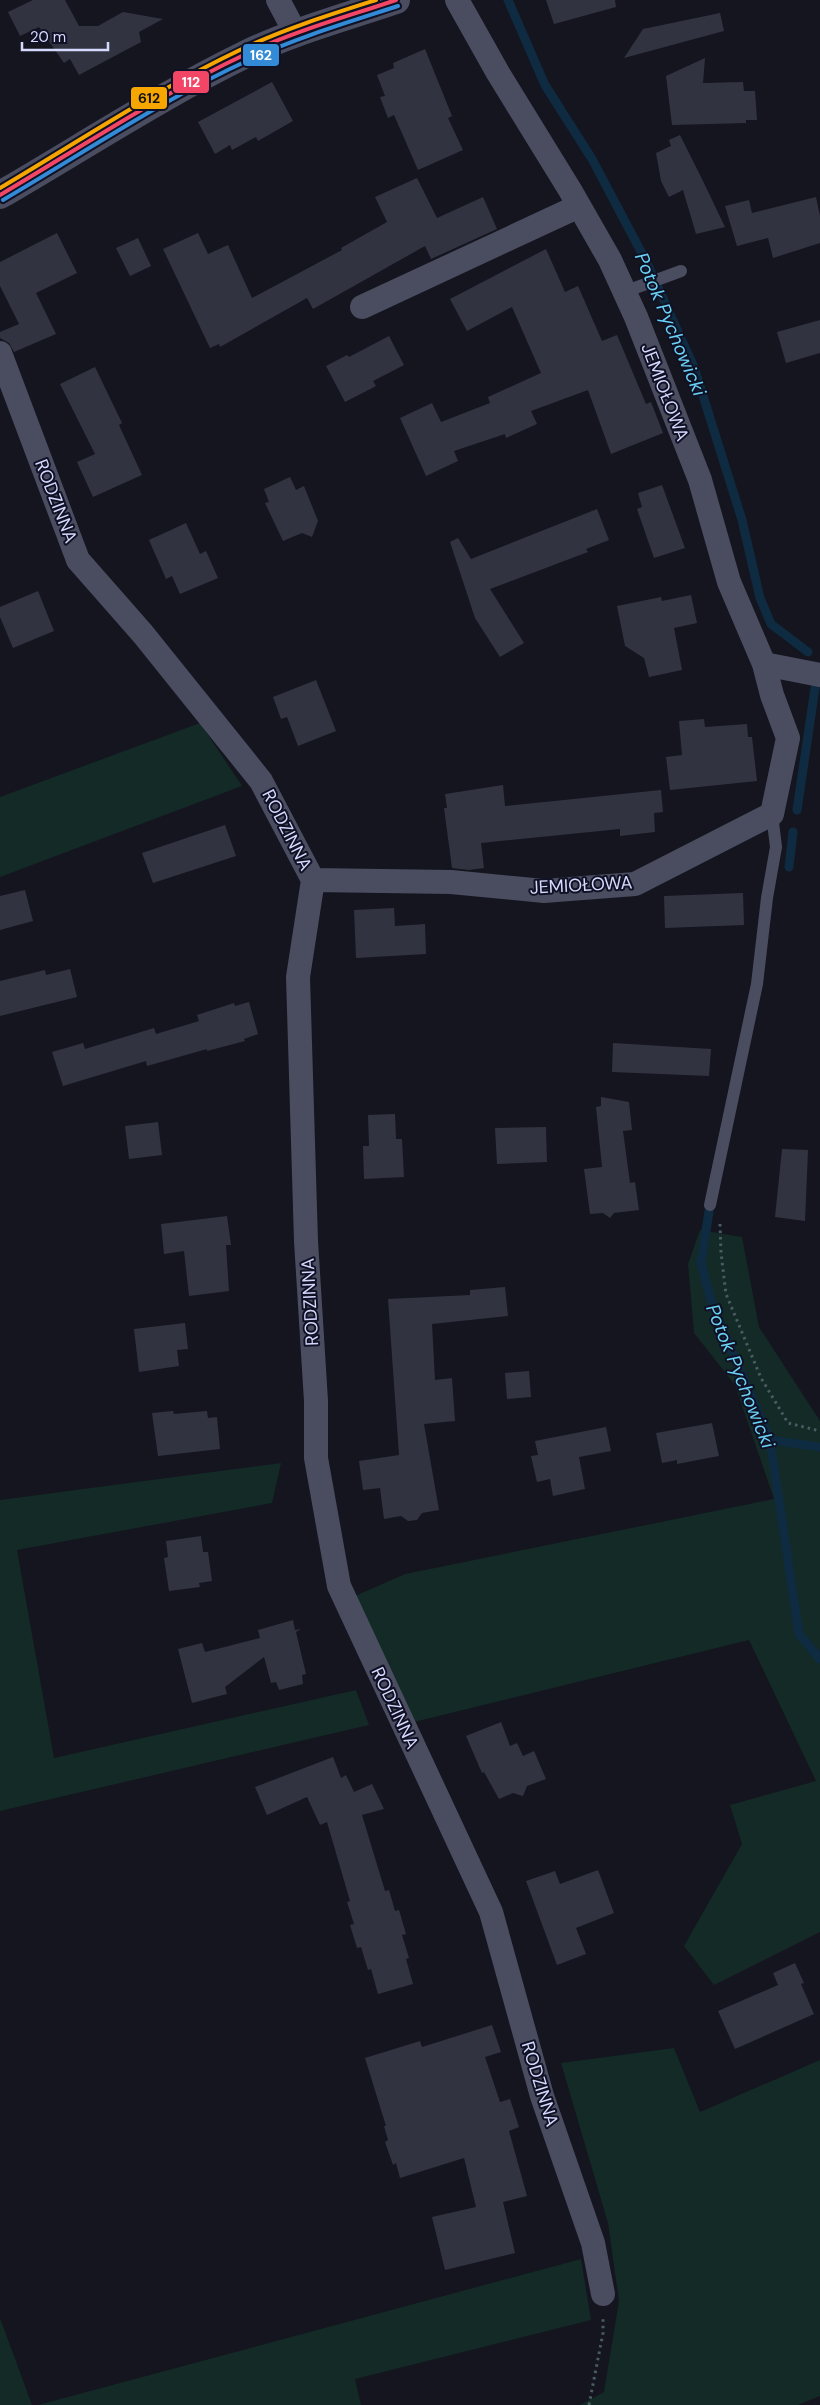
<svg xmlns="http://www.w3.org/2000/svg" width="820" height="2405" viewBox="0 0 820 2405" font-family="'DM Sans',sans-serif">
<style>
.green{fill:#132a26}
.lines{fill:none;stroke-linecap:round;stroke-linejoin:round}
.stream{stroke:#0f2b41;stroke-width:9}
.building{fill:#323341}
.path{stroke:#4a5b62;stroke-width:3;stroke-dasharray:2.5 4;stroke-linecap:butt}
.service{stroke:#4a4d60;stroke-width:12}
.minor{stroke:#4a4d60;stroke-width:24}
.tertiary{stroke:#4a4d60;stroke-width:28}
.bus-1-casing{stroke:#101124;stroke-width:8}
.bus-2-casing{stroke:#101124;stroke-width:8}
.bus-3-casing{stroke:#101124;stroke-width:8}
.bus-1{stroke:#f34667;stroke-width:4}
.bus-2{stroke:#338bd7;stroke-width:4}
.bus-3{stroke:#f7a600;stroke-width:4}
.labels{text-anchor:middle;stroke-width:4;stroke-linejoin:round;paint-order:stroke}
.street-label{font-size:18px;fill:#d5d9fd;stroke:#101124}
.water-label{font-size:19px;font-style:italic;fill:#6ad2f6;stroke:#101124}
.line-badge{stroke:#101124;stroke-width:2}
.badge-label{font-size:14px;text-anchor:middle;font-weight:bold;fill:#fff}
.pale-badge-label{font-size:14px;text-anchor:middle;font-weight:bold;fill:#111}
</style>
<rect width="100%" height="100%" fill="#14151f"/>
<path class="green" d="M200,723L242,786L0,877V797Z
M700,1230L742,1237L759,1327L820,1421V1932L714,1985L684,1946L742,1844L730,1805L816,1781L749,1640L414,1722L355,1596L405,1574L774,1499L735,1385L694,1333L688,1264Z
M281,1463L272,1503L17,1550L54,1758L356,1690L369,1725L0,1811V1500Z
M674,2048L700,2112L820,2060V2396L798,2405H580L604,2392L619,2301L608,2223L561,2063Z
M581,2259L591,2320L355,2379L361,2405H38Z
M0,2318L32,2405H0Z"/>
<g class="lines">
<path class="stream" d="M508,0L545,85L592,159L647,263L694,367L742,520L760,598L771,624L808,652
M797,810L815,688
M789,867L793,832
M710,1205L701,1263L712,1304L770,1440L799,1634L820,1659
M770,1440L820,1447"/>
</g>
<path class="building" d="M33,0H65L79,26H98L123,12L163,19L139,32L141,42L79,75L70,59L64,63L39,27L20,36L8,12Z
M546,0H615L616,7L554,24Z
M720,13L724,31L624,58L643,29Z
M425,49L452,116L448,118L463,150L418,170L394,115L388,118L380,97L385,96L377,75L394,68L393,63Z
M705,58L703,83L743,82L744,91H755L757,120H746V123L672,125L666,76Z
M272,82L293,121L258,141L256,137L232,150L230,145L215,154L198,122Z
M680,135L703,181L725,227L696,234L683,190L669,197L661,181L656,153L671,146L669,140Z
M417,178L437,218L483,197L497,229L431,259L425,246L313,309L307,298L220,347L219,344L210,348L163,249L198,233L208,254L228,245L252,298L342,250L341,248L387,222L375,197Z
M816,197L820,216V243L773,258L768,238L737,246L725,206L749,200L752,213Z
M57,233L77,273L36,293L56,334L14,352L9,343L0,338V332L19,324L0,286V262Z
M138,238L151,266L130,276L116,248Z
M546,249L565,292L578,286L602,341L617,335L646,404L651,402L663,433L611,454L588,390L531,411L537,424L506,438L505,434L454,451L458,461L426,476L400,418L432,403L441,422L490,403L488,397L541,373L512,307L467,331L450,299Z
M820,320V353L786,363L777,332Z
M389,336L404,365L373,381L376,386L345,402L326,366L347,355L349,357Z
M95,367L122,423L119,425L142,475L93,497L77,462L95,454L60,384Z
M290,477L296,490L304,486L318,521L312,537L302,533L283,541L265,503L269,502L264,489Z
M662,485L685,548L654,558L637,509L642,507L638,493Z
M597,509L609,540L586,549L588,552L490,589L524,643L500,657L475,618L450,542L458,538L471,559Z
M186,523L200,554L206,551L218,578L180,594L172,576L166,579L149,540Z
M38,591L54,631L13,648L0,617V607Z
M691,595L697,623L674,628L682,670L649,677L644,658L625,646L617,606L661,597L662,601Z
M316,680L336,731L298,746L287,717L281,719L273,697Z
M704,719L705,727L747,724L748,737H752L757,781L670,790L666,757L682,755L679,721Z
M503,785L505,806L661,790L663,812L654,813L655,832L620,836V829L481,843L484,868L469,870L452,868L444,808H447L445,794Z
M225,825L236,856L153,883L142,853Z
M25,890L33,921L0,930V896Z
M743,893L744,925L665,928L664,896Z
M394,908L395,926L425,924L426,954L356,958L354,910Z
M70,969L77,997L0,1016V981L45,970L46,975Z
M249,1002L258,1034L244,1039L245,1041L207,1051V1049L147,1066L146,1061L63,1086L52,1052L83,1043L85,1049L154,1028L156,1034L199,1021L197,1015L234,1003L235,1006Z
M613,1043L711,1049L709,1076L612,1072Z
M601,1097L629,1102L632,1130L623,1131L630,1183L635,1182L639,1210L614,1213L610,1218L603,1213L590,1214L584,1169L602,1167L596,1107L601,1106Z
M395,1114L396,1139H402L404,1177L364,1179L363,1146H369L368,1115Z
M158,1122L162,1155L129,1159L125,1126Z
M546,1127L547,1162L497,1164L495,1128Z
M782,1149L808,1150L805,1221L775,1217Z
M227,1216L231,1245H226L229,1291L189,1296L184,1251L164,1254L161,1224Z
M505,1287L508,1316L432,1324L435,1380L452,1378L455,1421L424,1424L439,1510L422,1513L417,1520L408,1521L401,1516L384,1519L380,1488L363,1490L359,1461L399,1455L388,1299L470,1295V1290Z
M185,1323L188,1349L177,1350L179,1366L139,1372L134,1329Z
M529,1371L531,1397L507,1399L505,1373Z
M173,1411L174,1414L207,1411L208,1418L217,1417L220,1449L158,1456L152,1413Z
M712,1423L719,1456L677,1464V1460L662,1463L656,1433Z
M606,1427L611,1451L579,1457L585,1489L553,1496L550,1479L537,1482L531,1456L538,1455L535,1441Z
M201,1536L203,1552H208L212,1581L199,1583L200,1587L169,1591L164,1558L168,1557L166,1541Z
M293,1620L295,1630L301,1629L296,1632L306,1674L302,1675L303,1684L279,1690L276,1682L271,1683L264,1657L225,1687L227,1694L192,1703L178,1649L202,1643L205,1652L260,1638L258,1630Z
M501,1722L510,1746L517,1743L523,1756L534,1751L546,1779L527,1786L523,1796L513,1793L499,1799L484,1772L482,1773L466,1736Z
M333,1757L341,1778L346,1775L354,1792L372,1784L384,1809L362,1815L385,1891L389,1890L395,1911L399,1910L406,1934L402,1935L409,1958L406,1959L413,1984L378,1994L371,1969L368,1970L361,1947L357,1948L350,1925L354,1924L347,1902L350,1901L327,1822L320,1825L307,1797L267,1815L255,1787Z
M598,1870L614,1913L576,1928L586,1954L557,1965L526,1881L555,1871L560,1884Z
M795,1963L804,1983L801,1984L814,2014L735,2049L718,2011L778,1985L773,1973Z
M492,2025L501,2052L485,2057L500,2102L510,2099L519,2127L509,2131L527,2196L503,2202L515,2253L445,2270L432,2217L476,2207L464,2158L400,2178L396,2163L393,2165L385,2142L388,2140L384,2126H386L365,2058L420,2041L422,2047Z"/>
<g class="lines">
<path class="path" d="M720,1224L721,1253L726,1294L761,1378L788,1423L820,1431
M589,2405L603,2333V2319"/>
<path class="service" d="M624,292L681,271
M710,1205L757,984L767,898L776,847L772,814"/>
<path class="minor" d="M278,0L296,34
M362,307L579,206
M0,353L78,560L143,634L261,781L313,880L298,977L306,1241L316,1401V1458L339,1586L491,1912L542,2096L593,2243L603,2294
M764,664L820,675
M313,880L451,882L544,891L635,884L772,814L788,738L772,695L764,664L729,582L700,480L636,317L610,260L570,190L498,73L457,0"/>
<path class="tertiary" d="M0,195C81,148 162,95 246,54C294,31 346,17 396,0"/>
<g class="bus-1-casing">
<path id="bus-1" d="M0,195C81,147 161,94 246,54C294,31 346,17 396,0"/>
</g>
<g class="bus-2-casing">
<path id="bus-2" d="M3,200C85,152 165,98 251,59C298,37 349,22 398,6"/>
</g>
<g class="bus-3-casing">
<path id="bus-3" d="M0,188C81,140 159,88 244,48C287,28 332,14 376,0"/>
</g>
<use href="#bus-1" class="bus-1"/>
<use href="#bus-2" class="bus-2"/>
<use href="#bus-3" class="bus-3"/>
</g>
<g class="labels">
<g class="street-label">
<text transform="translate(665 392) rotate(69)" y="6">JEMIOŁOWA</text>
<text transform="translate(56 501) rotate(69)" y="6">RODZINNA</text>
<text transform="translate(287 830) rotate(63)" y="6">RODZINNA</text>
<text transform="translate(581 885) rotate(-3)" y="6">JEMIOŁOWA</text>
<text transform="translate(310 1302) rotate(-93)" y="6">RODZINNA</text>
<text transform="translate(395 1708) rotate(65)" y="6">RODZINNA</text>
<text transform="translate(540 2084) rotate(73)" y="6">RODZINNA</text>
</g>
<g class="water-label">
<text transform="translate(671 324) rotate(67)" y="7">Potok Pychowicki</text>
<text transform="translate(741 1376) rotate(68)" y="7">Potok Pychowicki</text>
</g>
</g>
<g class="line-badge">
<rect x="242" y="43" width="38" height="24" rx="5" fill="#338bd7"/>
<rect x="172" y="70" width="38" height="24" rx="5" fill="#f34667"/>
<rect x="130" y="86" width="38" height="24" rx="5" fill="#f7a600"/>
</g>
<g class="badge-label">
<text x="261" y="60">162</text>
<text x="191" y="87">112</text>
</g>
<g class="pale-badge-label">
<text x="149" y="103">612</text>
</g>
<path d="M22 42v8h86v-8" fill="none" stroke="#d5d9fd" stroke-width="2.5"/>
<text x="30" y="42" font-size="15" fill="#d5d9fd" stroke="#101124" stroke-width="4" paint-order="stroke">20 m</text>
</svg>
